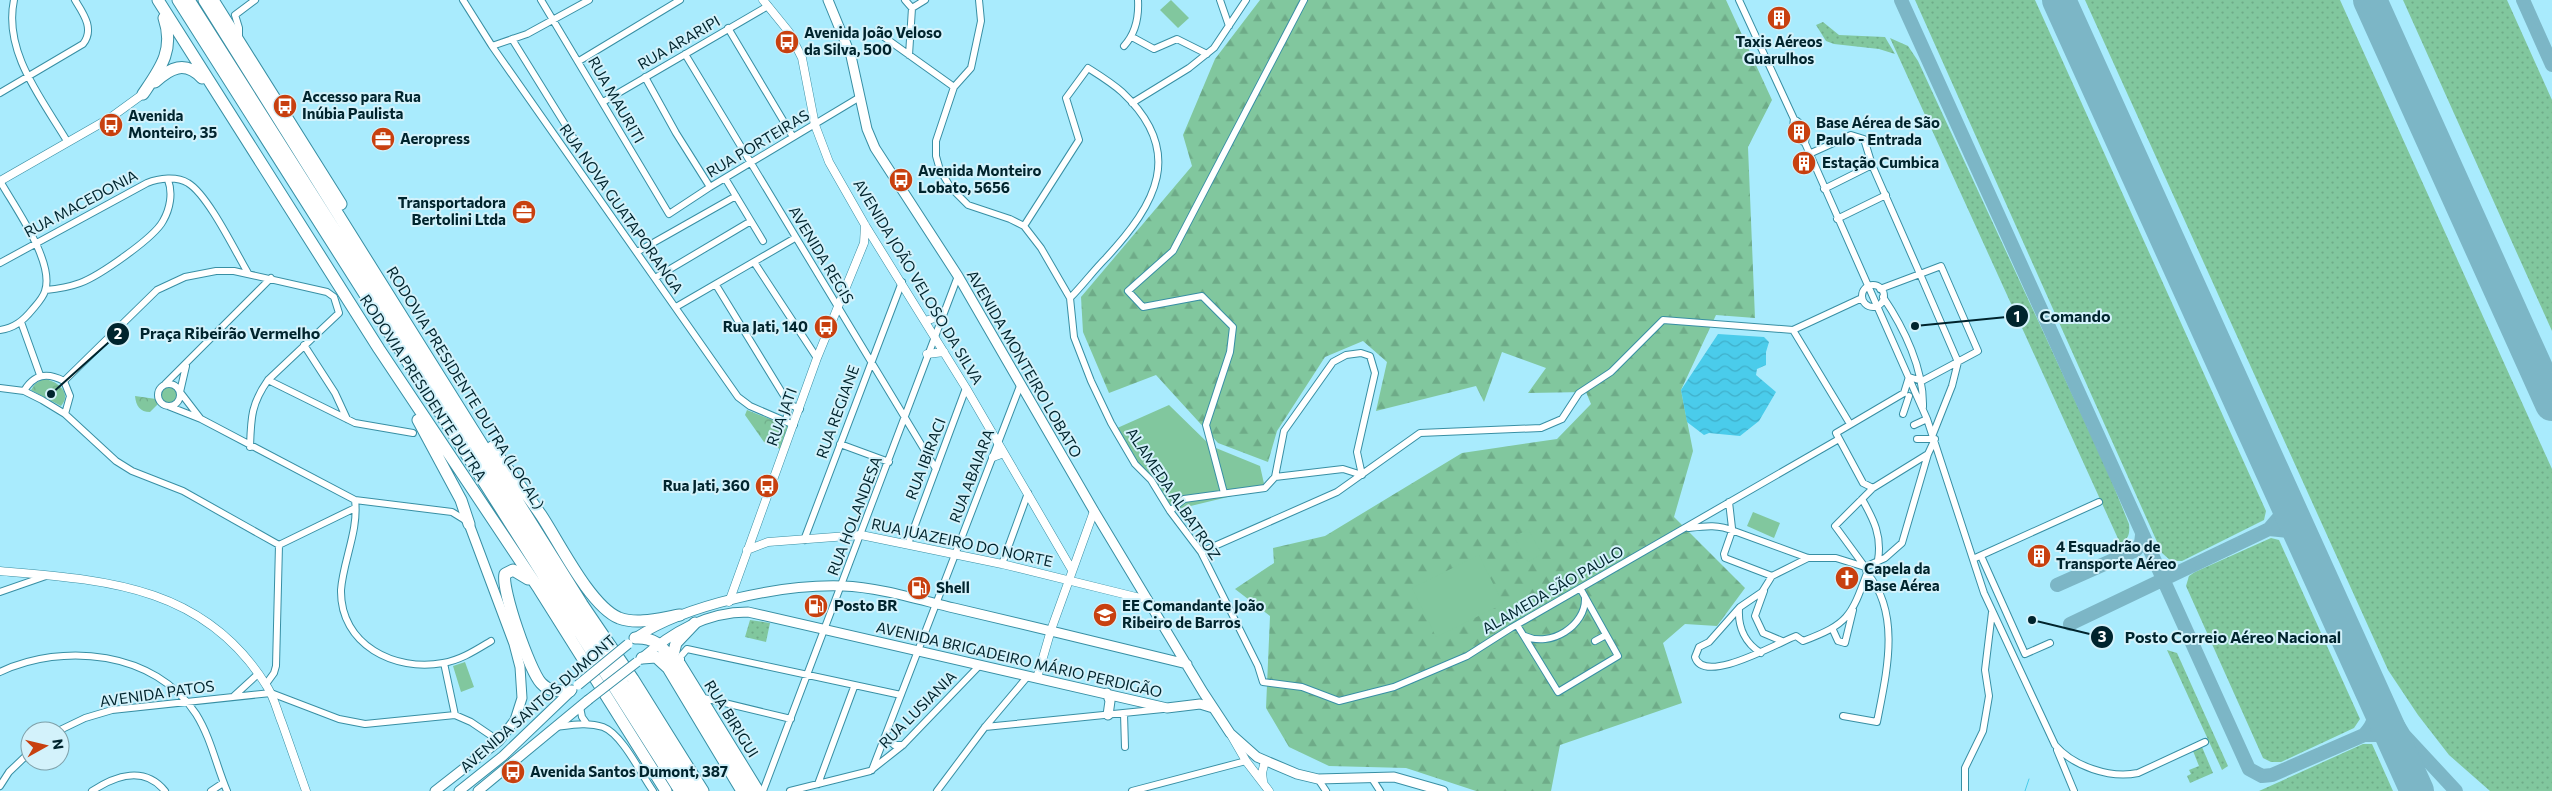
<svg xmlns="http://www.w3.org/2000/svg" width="2552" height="791" viewBox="0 0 2552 791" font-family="Commissioner,sans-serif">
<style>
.grass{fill:url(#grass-dots)}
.forest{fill:url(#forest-firs)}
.park{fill:url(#park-crowns)}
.garden{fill:#81c79e}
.water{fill:url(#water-waves)}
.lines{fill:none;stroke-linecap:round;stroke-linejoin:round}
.stream{stroke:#4acceb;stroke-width:1}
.taxiway{stroke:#7cb6c6;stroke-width:14}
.runway{stroke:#7cb6c6;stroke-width:34}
.minor-casing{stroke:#388fa4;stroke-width:8}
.tertiary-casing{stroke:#388fa4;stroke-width:9}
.secondary-casing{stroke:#388fa4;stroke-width:11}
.motorway-casing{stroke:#388fa4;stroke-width:13}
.minor{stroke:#fff;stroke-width:6}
.tertiary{stroke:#fff;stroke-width:8}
.secondary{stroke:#fff;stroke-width:9}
.motorway{stroke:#fff;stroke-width:11}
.secondary-bridge-casing{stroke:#388fa4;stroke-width:11;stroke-linecap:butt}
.secondary-bridge{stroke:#fff;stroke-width:9}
.labels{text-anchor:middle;stroke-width:4;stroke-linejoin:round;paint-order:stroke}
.poi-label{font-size:15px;font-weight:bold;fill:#00242d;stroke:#d3f2fb;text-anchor:start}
.street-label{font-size:15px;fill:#00242d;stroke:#d3f2fb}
.leader{fill:none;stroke:#00242d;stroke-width:2}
.callout-dot{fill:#00242d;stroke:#d3f2fb;stroke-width:2}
.mark-label{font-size:15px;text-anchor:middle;font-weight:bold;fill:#fff}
.callout-label{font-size:16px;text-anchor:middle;font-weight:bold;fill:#00242d;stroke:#d3f2fb;stroke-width:4;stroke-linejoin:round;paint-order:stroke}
</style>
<defs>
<pattern id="grass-dots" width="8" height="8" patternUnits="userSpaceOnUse" patternTransform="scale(1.25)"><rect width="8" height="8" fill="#81c79e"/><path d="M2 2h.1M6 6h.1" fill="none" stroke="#6eab88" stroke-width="1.8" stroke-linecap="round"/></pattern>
<pattern id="forest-firs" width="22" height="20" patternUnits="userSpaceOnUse" patternTransform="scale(1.25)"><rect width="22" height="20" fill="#81c79e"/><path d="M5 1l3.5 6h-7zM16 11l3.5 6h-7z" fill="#6eab88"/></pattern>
<pattern id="park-crowns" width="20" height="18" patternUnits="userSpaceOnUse" patternTransform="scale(1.25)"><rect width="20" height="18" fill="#81c79e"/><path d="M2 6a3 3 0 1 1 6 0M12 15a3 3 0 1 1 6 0" fill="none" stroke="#6eab88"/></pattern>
<pattern id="water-waves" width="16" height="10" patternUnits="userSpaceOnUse" patternTransform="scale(1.25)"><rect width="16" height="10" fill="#4acceb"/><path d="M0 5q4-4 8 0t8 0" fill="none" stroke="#3fafca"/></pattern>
</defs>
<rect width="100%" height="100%" fill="#a9ebfd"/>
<path class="grass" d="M1915,0H2035L2266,511L2264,520L2182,561H2171L2162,553Z
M2085,0H2340L2552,469V791H2490L2449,755L2418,715L2388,670Z
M2403,0H2507L2552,100V331Z
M1823,22L1839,35L1885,37L1895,54L1879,49L1834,44L1826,41L1816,25Z
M1890,38L1908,46L1918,61L2108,472L2129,524C2130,533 2129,539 2120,543Z
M2271,538L2279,540L2360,719L2354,728L2281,762H2271L2263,758L2186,586L2189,576L2195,572Z
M750,620L770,623L766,642L745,637Z
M2167,650L2177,653L2228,766L2222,770Z
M2363,744H2372L2393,791H2259Z
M2202,747L2213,773L2190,783L2187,776L2191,774L2189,770L2199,766L2193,751Z"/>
<path class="forest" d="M1260,0H1726L1772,100L1748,147L1755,318L1716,315L1681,390L1693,451L1674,517L1745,588L1717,626L1685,624L1663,643L1682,703L1560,745L1551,791H1476L1406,768L1329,766L1289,747L1266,708L1270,616L1235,589L1274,563L1273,548L1325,536L1462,453L1557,439L1591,404L1586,392L1528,393L1546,368L1502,352L1484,402L1476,386L1376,411L1387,362L1363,341L1325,357L1277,431L1268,462L1218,443L1156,375L1109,393L1083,332L1081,297L1192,166L1183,135L1215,59Z"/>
<path class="park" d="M43,379C56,380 73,392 61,406L31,390L35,384Z
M135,396L156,399L158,404L150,412C140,412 136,406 135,396Z
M747,410L788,426L780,449L764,442L745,415Z"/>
<path class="garden" d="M1171,0L1189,18L1178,28L1160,10Z
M161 395a8 8 0 1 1 16 0a8 8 0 1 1-16 0Z
M1169,405L1211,446L1260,466L1265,488L1170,511L1115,429Z
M1753,512L1780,523L1774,538L1747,526Z
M1528,529L1542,554L1528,562L1514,537Z
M1479,555L1503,604L1436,637L1412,588Z
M465,662L474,687L461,692L453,666Z"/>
<path class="water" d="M1718,334L1764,337L1769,342L1766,352V365L1757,369L1756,375L1776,392L1759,421L1740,436L1709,433L1704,435L1687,422L1681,390Z"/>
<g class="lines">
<path class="stream" d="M2025,791L2029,779"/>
<path class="taxiway" d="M1901,0L2249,769L2262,776L2272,775L2364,735C2376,722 2376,714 2374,697
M2523,0L2552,65
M2269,529L2281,515L2282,496
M2057,585L2136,550L2141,543L2142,535
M2070,624L2269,529L2289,531L2302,540
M2358,660L2404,735L2456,791
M2364,735H2379L2398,748"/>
<path class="runway" d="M2059,0L2417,791
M2370,0L2552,404"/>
<g class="minor-casing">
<path id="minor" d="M14,0C3,52 42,99 67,141
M463,0L492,46L738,397L750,406L794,425
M541,0L669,214L710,187L860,97
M905,0L912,8
M979,0L981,21L971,68L954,87L936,141V156L940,170L951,188L968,205L1010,219L1024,226L1041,248L1070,298L1074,337L1091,381L1111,423L1135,464L1151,480L1170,511L1201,552L1258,666L1263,682L1302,687L1339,701L1394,687L1467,656L1511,628L1839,439
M1220,0L1229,26
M1739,0L1794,119C1792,129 1796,138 1805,143
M235,15L239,28V38
M235,15L255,0
M728,28L793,137
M877,32L954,87
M1132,37L1154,49L1177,39L1207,54
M512,39L576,142
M492,46L527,34L589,0
M1124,46C1136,33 1139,18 1138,0
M685,54L936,469
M909,55L912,8L925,0
M579,61L680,0
M645,77L676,133L710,187
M0,93L83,44C95,29 83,13 75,0
M603,102L768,6
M1132,103L1189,68L1214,48L1246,0
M1794,119C1803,124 1807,133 1805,143L1927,419L1984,593L2055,745C2073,766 2110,779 2138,773L2205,742
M1809,154L1851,135L1864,139L1872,165L1920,274L1880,289
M725,178L763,241
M1824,189L1872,165
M1837,219L1886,195
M1024,226L1079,140L1066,98L1088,68C1099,75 1112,83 1122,92C1186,152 1156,204 1106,258C1093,271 1083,285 1070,298
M637,252L736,196
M754,262L817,358
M0,263L147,183C159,178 177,176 188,183C208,195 235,251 248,273
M655,278L751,221
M716,285L789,404L800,409
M1862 296a11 11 0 1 1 22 0a11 11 0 1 1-22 0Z
M46,290C57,289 69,287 80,283C99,276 154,238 163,221C170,209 173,193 168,180
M1883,297C1904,328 1924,369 1923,407
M676,307L795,238
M21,322L40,375
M0,330C14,328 23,321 32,310C37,304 43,298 45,291C55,262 14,206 0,181
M1793,330L1862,298
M304,345L335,393L347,419
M186,366L180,392L200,418
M268,380L355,423L413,433
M64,381L157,290L185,277L216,271H234L327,292L334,297L339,313L268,380C251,404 251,418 250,447
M1922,381L1978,351L1941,266L1920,274L1958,362L1952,386L1933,434
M158 395a11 11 0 1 1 22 0a11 11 0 1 1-22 0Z
M165,384L271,278
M0,388L24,391L42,400L65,414L116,461L132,471L183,491L279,545
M24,391C34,374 47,372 64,381L70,396L65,414
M1904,393L1909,377L1922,381
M168,406L201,419L355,500L452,512L465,520
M1903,414L1909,396
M786,421L789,404
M1914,425L1927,419
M1917,439H1935L1928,454L1873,488L1835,526L1865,567L1885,558L1902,543L1928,454
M840,444L889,462
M1873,488L1863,483L1836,433L1904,393
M1224,493L1206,425L1230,352L1233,327L1202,296L1143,307L1128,291L1173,251L1304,0
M1862,499C1874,520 1882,536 1878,560
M355,500C359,530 343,561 341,590C340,645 395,672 443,663C461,660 476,650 491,641
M1170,511L1184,499L1265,488L1275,477L1284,431L1333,362L1346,355L1361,353L1370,356L1375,373L1357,452L1362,475L1343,469L1275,477
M1688,528C1705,526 1718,524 1734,531L1808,558H1836L1865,567L1867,573C1851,617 1848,624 1803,641L1796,636C1779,642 1704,686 1695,657L1699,647L1709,642L1740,607L1762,592L1772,576L1725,558L1724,554L1732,531V528L1729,502
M804,540L902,282
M908,544L966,388
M279,545L355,508
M1201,552L1337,492L1420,433L1541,428L1562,419L1579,393L1611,372L1663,320L1793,330L1850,424
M1981,556L2025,654L2050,643
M1973,559L2099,502
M1002,564L1028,493
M1772,576L1808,558
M1764,591L1755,616L1763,633L1782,641
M0,592L46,576
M1739,609C1738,627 1745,643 1761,653
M1517,625L1558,692L1618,656L1580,588
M1833,630L1838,641L1845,643L1853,610
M1525,636C1550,648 1586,626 1585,598
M1595,641L1606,635
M444,663L455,715
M0,672C63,642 155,651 196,714C211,738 216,765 227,791
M266,684L274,673L276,666L279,545
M234,696L258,674
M704,698L791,719
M580,707L582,717L587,724
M1124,714L1125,747
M1843,716L1877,722C1886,675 1902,614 1867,573
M557,727C572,725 588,722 603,727C622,734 641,774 653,791
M985,727L1163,709
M58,731L85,718L112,710L271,693L339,719L365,724L455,715L471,722L499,741
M885,736L894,745H903
M2057,750L2074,791
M872,770L1020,386
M1371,777L1380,791
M1318,779L1326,791
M818,784L854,687
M0,786L9,772L30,752
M92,791C116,775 145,766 165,791
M211,791L223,783
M761,791L681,661V656L687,649L901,695
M763,791L958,276
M790,791L870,771L903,745L980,665
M937,791L985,727L1028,676
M1132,791L1246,761
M1965,791V768L1983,731L1989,696L1985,670L1992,612"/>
</g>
<g class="tertiary-casing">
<path id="tertiary" d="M763,0L789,32L802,58L815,125L829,162L865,225L966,388L1072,570
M0,181L110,118L143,94
M925,321L941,316
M927,354L944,352
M993,457L1004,453
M747,550L768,542L861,535L1002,564L1148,600
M0,571C105,580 204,585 266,685C274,696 277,711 282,723C290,746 298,768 306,791
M729,602L817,358L864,243L865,225
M1037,678L1051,630L1094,511
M1231,735L1246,761L1269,791
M1263,781L1262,773L1265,761"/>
</g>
<g class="secondary-casing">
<path id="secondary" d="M828,0L851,56L867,129L875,148L958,276L1094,511L1203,692L1230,733L1257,757L1297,774L1318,779L1394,777L1443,791
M635,638C687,604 781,584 843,586C878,587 920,600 954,608C1032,626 1109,645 1187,664
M641,659C672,632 706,612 748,612L1167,708L1200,704L1213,708
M1107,693L1110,701L1108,715
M435,791L499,741L515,720L522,698L520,667L514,644L469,524
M459,791L503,756L572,690
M478,791L588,700"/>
</g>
<g class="motorway-casing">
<path id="motorway" d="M158,0L379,349L539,589L666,791
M178,0L680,791
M189,0L691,791
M204,0L582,604L633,679L703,791
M213,0L341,204
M155,82C170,68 185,60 202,78
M143,94C160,69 175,50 164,18
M418,420L461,500L469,524
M492,447C508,470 525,492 541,515C559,542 590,606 619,618C638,625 661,618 680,615
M528,579L513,570L505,574C501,589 530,671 541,683C549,692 560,691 570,691
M635,638C654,637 661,645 672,659L754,791
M642,658L656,657L668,668L742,791
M672,659L676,643L695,623"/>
</g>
<use href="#minor" class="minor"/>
<use href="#tertiary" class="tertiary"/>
<use href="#secondary" class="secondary"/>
<use href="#motorway" class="motorway"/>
<g class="secondary-bridge-casing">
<path id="secondary-bridge" d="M578,685L628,644
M588,700L637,662"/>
</g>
<use href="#secondary-bridge" class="secondary-bridge"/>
</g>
<defs>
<g id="building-disc" transform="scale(1.25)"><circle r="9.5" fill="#c8400f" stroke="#d3f2fb"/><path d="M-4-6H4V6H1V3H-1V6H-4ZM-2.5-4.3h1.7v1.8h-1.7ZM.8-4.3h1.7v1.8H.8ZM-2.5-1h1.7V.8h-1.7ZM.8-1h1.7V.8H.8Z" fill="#fff"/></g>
<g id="bus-disc" transform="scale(1.25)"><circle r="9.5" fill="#c8400f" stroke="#d3f2fb"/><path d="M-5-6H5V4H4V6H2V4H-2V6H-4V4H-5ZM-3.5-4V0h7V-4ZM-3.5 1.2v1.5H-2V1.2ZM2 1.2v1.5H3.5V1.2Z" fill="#fff"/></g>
<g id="office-disc" transform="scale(1.25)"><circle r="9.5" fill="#c8400f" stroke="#d3f2fb"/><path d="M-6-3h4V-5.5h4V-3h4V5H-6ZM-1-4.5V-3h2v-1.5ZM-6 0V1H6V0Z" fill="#fff"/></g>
<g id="church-disc" transform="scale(1.25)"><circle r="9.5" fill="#c8400f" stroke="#d3f2fb"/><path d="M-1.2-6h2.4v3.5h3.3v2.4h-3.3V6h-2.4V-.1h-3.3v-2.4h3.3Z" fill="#fff"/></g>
<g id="fuel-disc" transform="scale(1.25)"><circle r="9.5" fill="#c8400f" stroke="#d3f2fb"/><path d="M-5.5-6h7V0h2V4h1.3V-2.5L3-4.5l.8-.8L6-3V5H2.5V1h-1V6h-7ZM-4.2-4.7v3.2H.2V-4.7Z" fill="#fff"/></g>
<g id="school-disc" transform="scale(1.25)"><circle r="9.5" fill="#c8400f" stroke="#d3f2fb"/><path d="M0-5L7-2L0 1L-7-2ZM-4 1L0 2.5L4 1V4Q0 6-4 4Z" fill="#fff"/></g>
</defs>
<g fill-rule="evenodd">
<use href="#building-disc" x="1779" y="18"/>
<use href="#bus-disc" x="787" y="42"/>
<use href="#bus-disc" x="285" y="106"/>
<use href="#bus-disc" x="111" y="125"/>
<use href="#building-disc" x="1799" y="132"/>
<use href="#office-disc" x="383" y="139"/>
<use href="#building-disc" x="1804" y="163"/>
<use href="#bus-disc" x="901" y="180"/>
<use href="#office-disc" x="524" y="212"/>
<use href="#bus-disc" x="826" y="327"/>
<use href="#bus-disc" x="767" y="486"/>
<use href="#building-disc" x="2039" y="556"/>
<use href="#church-disc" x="1847" y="578"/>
<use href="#fuel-disc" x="919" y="588"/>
<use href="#fuel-disc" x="816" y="606"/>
<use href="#school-disc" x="1105" y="615"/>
<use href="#bus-disc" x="513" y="772"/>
</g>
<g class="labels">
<g class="poi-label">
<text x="804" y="38">Avenida João Veloso<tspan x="804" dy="17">da Silva, 500</tspan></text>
<text x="1779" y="47" text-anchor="middle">Taxis Aéreos<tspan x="1779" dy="17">Guarulhos</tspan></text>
<text x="302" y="102">Accesso para Rua<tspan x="302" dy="17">Inúbia Paulista</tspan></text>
<text x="128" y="121">Avenida<tspan x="128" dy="17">Monteiro, 35</tspan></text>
<text x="1816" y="128">Base Aérea de São<tspan x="1816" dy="17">Paulo - Entrada</tspan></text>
<text x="400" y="144">Aeropress</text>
<text x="1822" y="168">Estação Cumbica</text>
<text x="918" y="176">Avenida Monteiro<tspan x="918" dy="17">Lobato, 5656</tspan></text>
<text x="506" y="208" text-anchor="end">Transportadora<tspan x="506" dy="17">Bertolini Ltda</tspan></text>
<text x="808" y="332" text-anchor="end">Rua Jati, 140</text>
<text x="750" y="491" text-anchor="end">Rua Jati, 360</text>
<text x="2056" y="552">4 Esquadrão de<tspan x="2056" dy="17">Transporte Aéreo</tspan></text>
<text x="1864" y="574">Capela da<tspan x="1864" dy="17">Base Aérea</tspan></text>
<text x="936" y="593">Shell</text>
<text x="834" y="611">Posto BR</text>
<text x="1122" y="611">EE Comandante João<tspan x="1122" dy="17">Ribeiro de Barros</tspan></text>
<text x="530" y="777">Avenida Santos Dumont, 387</text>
</g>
<g class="street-label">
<text transform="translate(679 43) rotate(-30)" y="5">RUA ARARIPI</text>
<text transform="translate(616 100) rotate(60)" y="5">RUA MAURITI</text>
<text transform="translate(758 144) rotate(-31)" y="5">RUA PORTEIRAS</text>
<text transform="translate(81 204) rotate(-28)" y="5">RUA MACEDONIA</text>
<text transform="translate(621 209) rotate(55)" y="5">RUA NOVA GUATAPORANGA</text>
<text transform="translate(821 255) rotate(59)" y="5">AVENIDA REGIS</text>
<text transform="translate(918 282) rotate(59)" y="5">AVENIDA JOÃO VELOSO DA SILVA</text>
<text transform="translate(1024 364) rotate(60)" y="5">AVENIDA MONTEIRO LOBATO</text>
<text transform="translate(423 388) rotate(57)" y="5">RODOVIA PRESIDENTE DUTRA</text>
<text transform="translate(465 388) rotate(58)" y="5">RODOVIA PRESIDENTE DUTRA (LOCAL)</text>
<text transform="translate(838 412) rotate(-70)" y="5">RUA REGIANE</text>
<text transform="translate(782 417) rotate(-70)" y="5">RUA JATI</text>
<text transform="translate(926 459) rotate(-69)" y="5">RUA IBIRACI</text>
<text transform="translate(972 476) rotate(-69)" y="5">RUA ABAIARA</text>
<text transform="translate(1173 494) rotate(56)" y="5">ALAMEDA ALBATROZ</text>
<text transform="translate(855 516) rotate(-69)" y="5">RUA HOLANDESA</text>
<text transform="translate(962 543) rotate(12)" y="5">RUA JUAZEIRO DO NORTE</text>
<text transform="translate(1553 590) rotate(-30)" y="5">ALAMEDA SÃO PAULO</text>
<text transform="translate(1019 660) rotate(13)" y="5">AVENIDA BRIGADEIRO MÁRIO PERDIGÃO</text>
<text transform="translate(157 694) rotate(-8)" y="5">AVENIDA PATOS</text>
<text transform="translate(538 704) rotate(-41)" y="5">AVENIDA SANTOS DUMONT</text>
<text transform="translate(918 710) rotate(-45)" y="5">RUA LUSIANIA</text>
<text transform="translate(731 719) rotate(58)" y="5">RUA BIRIGUI</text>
</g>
</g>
<path class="leader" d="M1915 326L2017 316M51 394L118 334M2032 620L2102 637"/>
<g class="callout-dot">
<circle cx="1915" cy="326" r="5"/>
<circle cx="51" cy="394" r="5"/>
<circle cx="2032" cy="620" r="5"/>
<circle cx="2017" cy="316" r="12"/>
<circle cx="118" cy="334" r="12"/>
<circle cx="2102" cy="637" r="12"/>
</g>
<g class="mark-label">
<text x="2017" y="322">1</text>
<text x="118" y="339">2</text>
<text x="2102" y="642">3</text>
</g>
<g class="callout-label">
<text x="2075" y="322">Comando</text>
<text x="230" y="339">Praça Ribeirão Vermelho</text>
<text x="2233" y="643">Posto Correio Aéreo Nacional</text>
</g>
<g transform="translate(45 746) rotate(82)"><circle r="24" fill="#d3f2fb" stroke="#7fa0a9"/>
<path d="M0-4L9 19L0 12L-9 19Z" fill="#c8400f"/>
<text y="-8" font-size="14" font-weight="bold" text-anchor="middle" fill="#00242d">N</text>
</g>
</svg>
